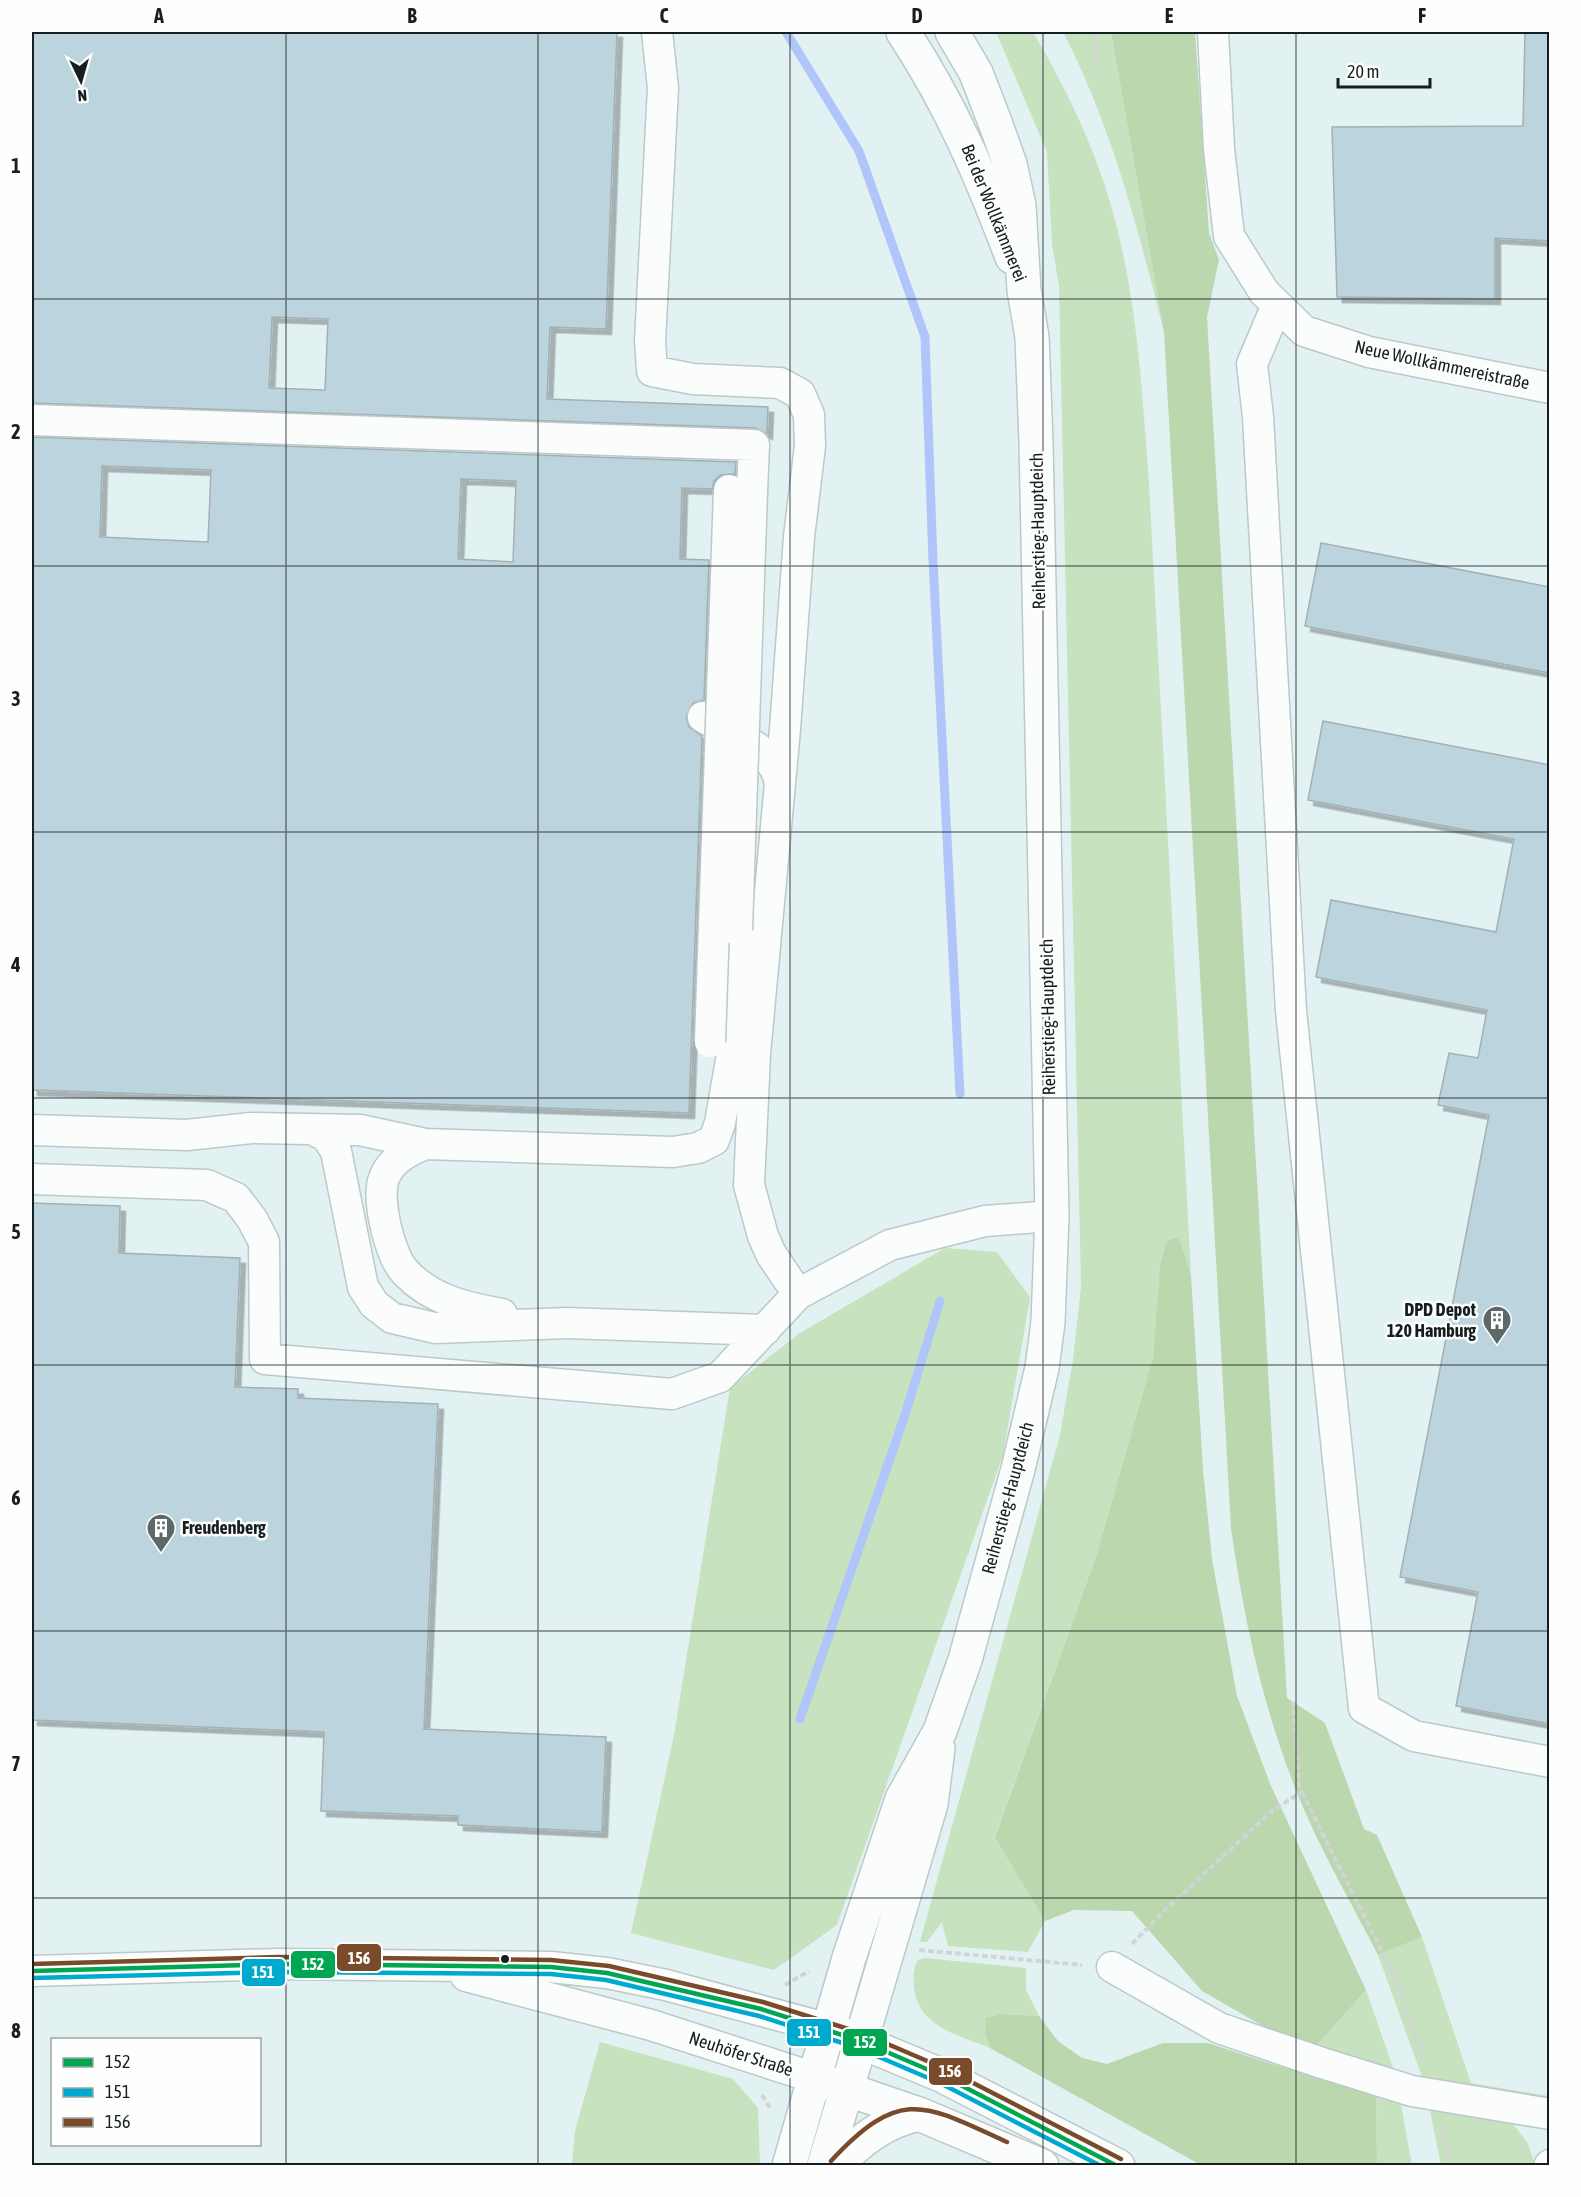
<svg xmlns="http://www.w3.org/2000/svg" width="1581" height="2197" viewBox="0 0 1581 2197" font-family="'Asap Condensed',sans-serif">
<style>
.green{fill:#c6e2be}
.forest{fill:#bad7ae}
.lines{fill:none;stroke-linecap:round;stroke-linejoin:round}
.stream{stroke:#b0c6fb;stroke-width:9}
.building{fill:#bbd4de;stroke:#a5b0b3;stroke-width:1.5;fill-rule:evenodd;filter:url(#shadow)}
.minor-casing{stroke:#bcc8c9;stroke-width:33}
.major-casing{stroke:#bcc8c9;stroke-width:36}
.path{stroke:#d1d5d5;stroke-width:4;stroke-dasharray:6 3;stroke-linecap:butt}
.minor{stroke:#fbfdfd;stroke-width:30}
.major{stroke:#fbfdfd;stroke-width:33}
.minor-bridge-casing{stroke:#bcc8c9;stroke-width:33;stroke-linecap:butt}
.minor-bridge{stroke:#fbfdfd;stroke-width:30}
.bus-1-casing{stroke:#fefefe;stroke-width:9}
.bus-2-casing{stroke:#fefefe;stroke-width:9}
.bus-3-casing{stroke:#fefefe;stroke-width:9}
.bus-1{stroke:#00a651;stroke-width:4.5}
.bus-2{stroke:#00a9ce;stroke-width:4.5}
.bus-3{stroke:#7a4b2a;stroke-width:4.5}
.grid{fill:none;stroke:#151f1f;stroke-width:1.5;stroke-opacity:0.55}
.bus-dot{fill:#151f1f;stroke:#fefefe;stroke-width:2}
.labels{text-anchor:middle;stroke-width:5;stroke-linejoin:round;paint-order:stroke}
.street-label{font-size:18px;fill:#151f1f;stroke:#fefefe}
.poi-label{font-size:18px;font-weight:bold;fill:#151f1f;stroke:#fefefe;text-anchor:end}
.line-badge{stroke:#fefefe;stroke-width:2}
.badge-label{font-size:16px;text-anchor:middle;font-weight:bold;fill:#fff}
.neatline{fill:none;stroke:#151f1f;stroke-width:2}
.grid-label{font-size:20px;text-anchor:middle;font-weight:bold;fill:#151f1f}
</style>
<defs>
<filter id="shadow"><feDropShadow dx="5.5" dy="5.5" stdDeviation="0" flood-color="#0004"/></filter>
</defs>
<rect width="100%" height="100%" fill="#e2f2f3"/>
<path class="green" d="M996,32H1033C1064,85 1093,143 1110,202C1137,293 1142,389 1149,483L1191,1275L1177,1236L1166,1242L1160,1263L1153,1357L1096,1557L995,1836L1045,1921L1028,1952L948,1946L942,1922L927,1942H920L1060,1435L1073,1360L1081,1287L1059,286L1052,244L1047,152Z
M1063,32H1111L1164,332C1138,228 1112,127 1063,32Z
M945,1248L997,1252L1030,1297L1003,1455L837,1925L774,1970L631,1933L674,1735L730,1388L800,1333Z
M1422,1937L1471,2083L1549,2096V2105L1424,2082L1378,1955Z
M925,1958L1026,1968V1990L1039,2016L1002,2014L985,2033L990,2048C958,2035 918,2027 914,1987C913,1978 913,1968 918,1960Z
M1366,1990L1397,2079L1310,2053Z
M600,2042L733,2079L758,2108L760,2165H572L575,2131Z
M1376,2090L1399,2094L1412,2165H1377Z
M1428,2101L1511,2121L1528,2144L1535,2165H1441Z"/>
<path class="forest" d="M1111,32H1195L1209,233L1219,260L1207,317L1287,1698L1325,1723L1364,1829L1377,1835L1422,1937L1378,1955C1352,1904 1322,1853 1300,1800C1264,1713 1244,1621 1231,1528L1164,332Z
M1178,1236L1191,1275L1203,1470L1212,1559L1237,1696L1271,1786L1366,1990L1310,2053L1202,1991L1132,1911L1074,1910L1045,1921L995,1837L1096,1557L1153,1357L1160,1264L1166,1242Z
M1002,2014L1039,2016L1058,2041L1082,2058L1107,2064L1163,2043H1208L1278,2066L1376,2090L1377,2165H1201L990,2048L985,2033L986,2018Z"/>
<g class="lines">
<path class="stream" d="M786,32L859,151L925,337L933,561L960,1094
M800,1719L904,1418L940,1301"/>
</g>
<path class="building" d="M32,32H617L606,329L550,327L547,399L768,407L767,434L755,428L32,403ZM272,317L328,319L325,390L269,388Z
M1525,32H1550V241L1495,238V299L1337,297L1332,127L1523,126Z
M32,437L736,462L735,474L720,475L714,481L712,489L682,488L680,559L709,560L704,700L693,703L686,717L689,727L702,736L689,1113L32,1090ZM102,466L211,470L208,542L100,537ZM461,479L516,481L513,562L458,559Z
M1321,543L1550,587V673L1305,626Z
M1323,721L1550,765V1724L1456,1706L1478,1592L1400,1577L1489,1115L1438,1105L1449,1053L1478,1058L1487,1010L1316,977L1331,900L1496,932L1514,839L1308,800Z
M32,1203L120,1206L119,1253L240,1258L235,1387L298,1389V1398L438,1404L424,1729L606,1737L602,1832L458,1825V1816L321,1811L324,1732L32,1720Z"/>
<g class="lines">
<g class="minor-casing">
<path id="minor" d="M657,32L663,88L650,341L652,371L693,379L780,383L800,394L809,415L810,446L799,537L785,729L755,1054L749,1185L763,1236L771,1254L798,1294
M1213,32L1219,149L1229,236L1264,292L1304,331L1369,352L1550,388
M1277,305L1252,364L1258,417L1291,1011L1364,1708L1414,1736L1550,1762
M32,420L754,445L752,491
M703,717C731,733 775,748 780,784
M311,1129L326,1136L336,1151L363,1287L374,1304L392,1318L435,1328L567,1323L765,1330
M32,1130L187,1135L251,1128L360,1130L425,1144L673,1152L698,1148L714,1140L720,1123L734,1043L737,930
M425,1144C409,1151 391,1159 384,1178C376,1200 390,1257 406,1273C432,1300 467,1308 502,1314
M32,1179L207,1185L236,1198L252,1219L264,1242L265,1359L672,1394L720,1377L798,1294L890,1245L985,1221L1052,1216
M1112,1967L1219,2028L1322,2063L1412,2091L1550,2114
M32,1971L278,1964L551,1967L607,1973L666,1985L829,2029
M466,1976L651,2025L815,2078
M1549,2166L1550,2165"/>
</g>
<g class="major-casing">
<path id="major" d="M903,32C951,105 981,175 1012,257
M842,2034L943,2076L1118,2166
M828,2083L919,2114L1042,2166
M789,2166L849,1958L902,1799L940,1731L965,1660L1018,1469L1042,1368L1048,1322L1052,1216L1036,442L1032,337L1024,290L1019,206L1010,164L996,125L976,73L952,32
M824,2166L931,1804L938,1748
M836,2166C860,2140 885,2121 919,2114"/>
</g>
<path class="path" d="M1095,32L1098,72
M1302,1792L1397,1982L1424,2061
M1132,1944L1164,1911L1273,1810L1302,1792L1299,1785L1293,1702
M919,1950L1082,1965
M785,1985L809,1971
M762,2095L770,2108
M1443,2126L1449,2166"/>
<use href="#minor" class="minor"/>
<use href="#major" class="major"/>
<g class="minor-bridge-casing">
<path id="minor-bridge" d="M737,930L752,491
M710,1042L729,490"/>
</g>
<use href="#minor-bridge" class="minor-bridge"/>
<g class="bus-1-casing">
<path id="bus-1" d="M32,1971L278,1964L551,1967L607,1973L761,2009L861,2041L943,2076L1117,2166"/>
</g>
<g class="bus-2-casing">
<path id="bus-2" d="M32,1978L278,1972L551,1974L606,1980L759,2016L858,2048L940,2083L1101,2166"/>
</g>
<g class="bus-3-casing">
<path id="bus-3" d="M32,1964L278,1957L551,1960L609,1966L763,2002L864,2034L946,2069L1121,2159
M831,2161C901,2086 924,2104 1007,2142"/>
</g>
<use href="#bus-1" class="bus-1"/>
<use href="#bus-2" class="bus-2"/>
<use href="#bus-3" class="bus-3"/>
</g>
<path class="grid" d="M286,32V2166M538,32V2166M790,32V2166M1043,32V2166M1296,32V2166M32,299H1550M32,566H1550M32,832H1550M32,1098H1550M32,1365H1550M32,1631H1550M32,1898H1550"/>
<defs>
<g id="building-pin" transform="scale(1.5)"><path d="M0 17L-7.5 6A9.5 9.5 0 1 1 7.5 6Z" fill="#5d6969" stroke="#fefefe"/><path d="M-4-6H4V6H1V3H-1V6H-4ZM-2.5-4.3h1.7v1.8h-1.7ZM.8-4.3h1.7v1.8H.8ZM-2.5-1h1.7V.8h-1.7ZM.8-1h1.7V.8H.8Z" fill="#fff"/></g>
</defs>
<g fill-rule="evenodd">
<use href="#building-pin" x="1497" y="1320"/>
<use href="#building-pin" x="161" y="1528"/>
</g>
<circle class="bus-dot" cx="505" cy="1959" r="5"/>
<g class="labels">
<g class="street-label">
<text transform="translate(994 213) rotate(68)" y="6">Bei der Wollkämmerei</text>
<text transform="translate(1442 365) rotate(12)" y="6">Neue Wollkämmereistraße</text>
<text transform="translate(1038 531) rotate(-91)" y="6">Reiherstieg-Hauptdeich</text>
<text transform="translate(1048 1017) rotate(-91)" y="6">Reiherstieg-Hauptdeich</text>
<text transform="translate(1008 1498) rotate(-75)" y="6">Reiherstieg-Hauptdeich</text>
<text transform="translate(741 2054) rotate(18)" y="6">Neuhöfer Straße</text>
</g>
<g class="poi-label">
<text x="1476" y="1316">DPD Depot<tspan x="1476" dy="21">120 Hamburg</tspan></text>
<text x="182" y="1534" text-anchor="start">Freudenberg</text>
</g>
</g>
<g class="line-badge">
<rect x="336" y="1943" width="46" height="29" rx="6" fill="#7a4b2a"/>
<rect x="290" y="1950" width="46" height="29" rx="6" fill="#00a651"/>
<rect x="241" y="1958" width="45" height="29" rx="6" fill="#00a9ce"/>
<rect x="786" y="2018" width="46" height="29" rx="6" fill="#00a9ce"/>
<rect x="842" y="2028" width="46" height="29" rx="6" fill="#00a651"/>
<rect x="928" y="2057" width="45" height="29" rx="6" fill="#7a4b2a"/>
</g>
<g class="badge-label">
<text x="359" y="1964">156</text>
<text x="313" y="1970">152</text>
<text x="263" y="1978">151</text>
<text x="809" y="2038">151</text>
<text x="865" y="2048">152</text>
<text x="950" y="2077">156</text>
</g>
<rect width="1581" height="2197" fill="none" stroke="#fefefe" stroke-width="66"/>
<rect x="51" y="2038" width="210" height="108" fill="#fefefe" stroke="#a1a5a5" stroke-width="1.5"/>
<rect x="63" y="2058" width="30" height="9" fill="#00a651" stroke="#a1a5a5" stroke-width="1.5"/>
<text x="105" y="2068" font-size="18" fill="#151f1f">152</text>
<rect x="63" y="2088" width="30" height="9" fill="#00a9ce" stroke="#a1a5a5" stroke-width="1.5"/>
<text x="105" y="2098" font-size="18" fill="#151f1f">151</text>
<rect x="63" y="2118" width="30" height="9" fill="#7a4b2a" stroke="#a1a5a5" stroke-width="1.5"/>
<text x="105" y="2128" font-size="18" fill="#151f1f">156</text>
<g transform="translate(81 81) rotate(175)" stroke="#fefefe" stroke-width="4.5" paint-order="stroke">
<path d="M0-4.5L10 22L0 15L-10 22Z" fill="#151f1f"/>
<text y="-9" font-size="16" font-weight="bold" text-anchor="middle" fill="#151f1f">N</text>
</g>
<path d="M1338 78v9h92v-9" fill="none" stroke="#151f1f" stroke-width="3"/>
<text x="1347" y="78" font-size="18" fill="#151f1f" stroke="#fefefe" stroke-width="4.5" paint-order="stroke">20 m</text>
<rect x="33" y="33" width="1515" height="2131" class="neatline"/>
<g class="grid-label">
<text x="159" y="23">A</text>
<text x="412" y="23">B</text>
<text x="664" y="23">C</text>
<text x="917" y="23">D</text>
<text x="1169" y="23">E</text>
<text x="1422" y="23">F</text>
<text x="16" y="173">1</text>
<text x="16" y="439">2</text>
<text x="16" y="706">3</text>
<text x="16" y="972">4</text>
<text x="16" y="1239">5</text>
<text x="16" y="1505">6</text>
<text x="16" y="1771">7</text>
<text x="16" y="2038">8</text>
</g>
</svg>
